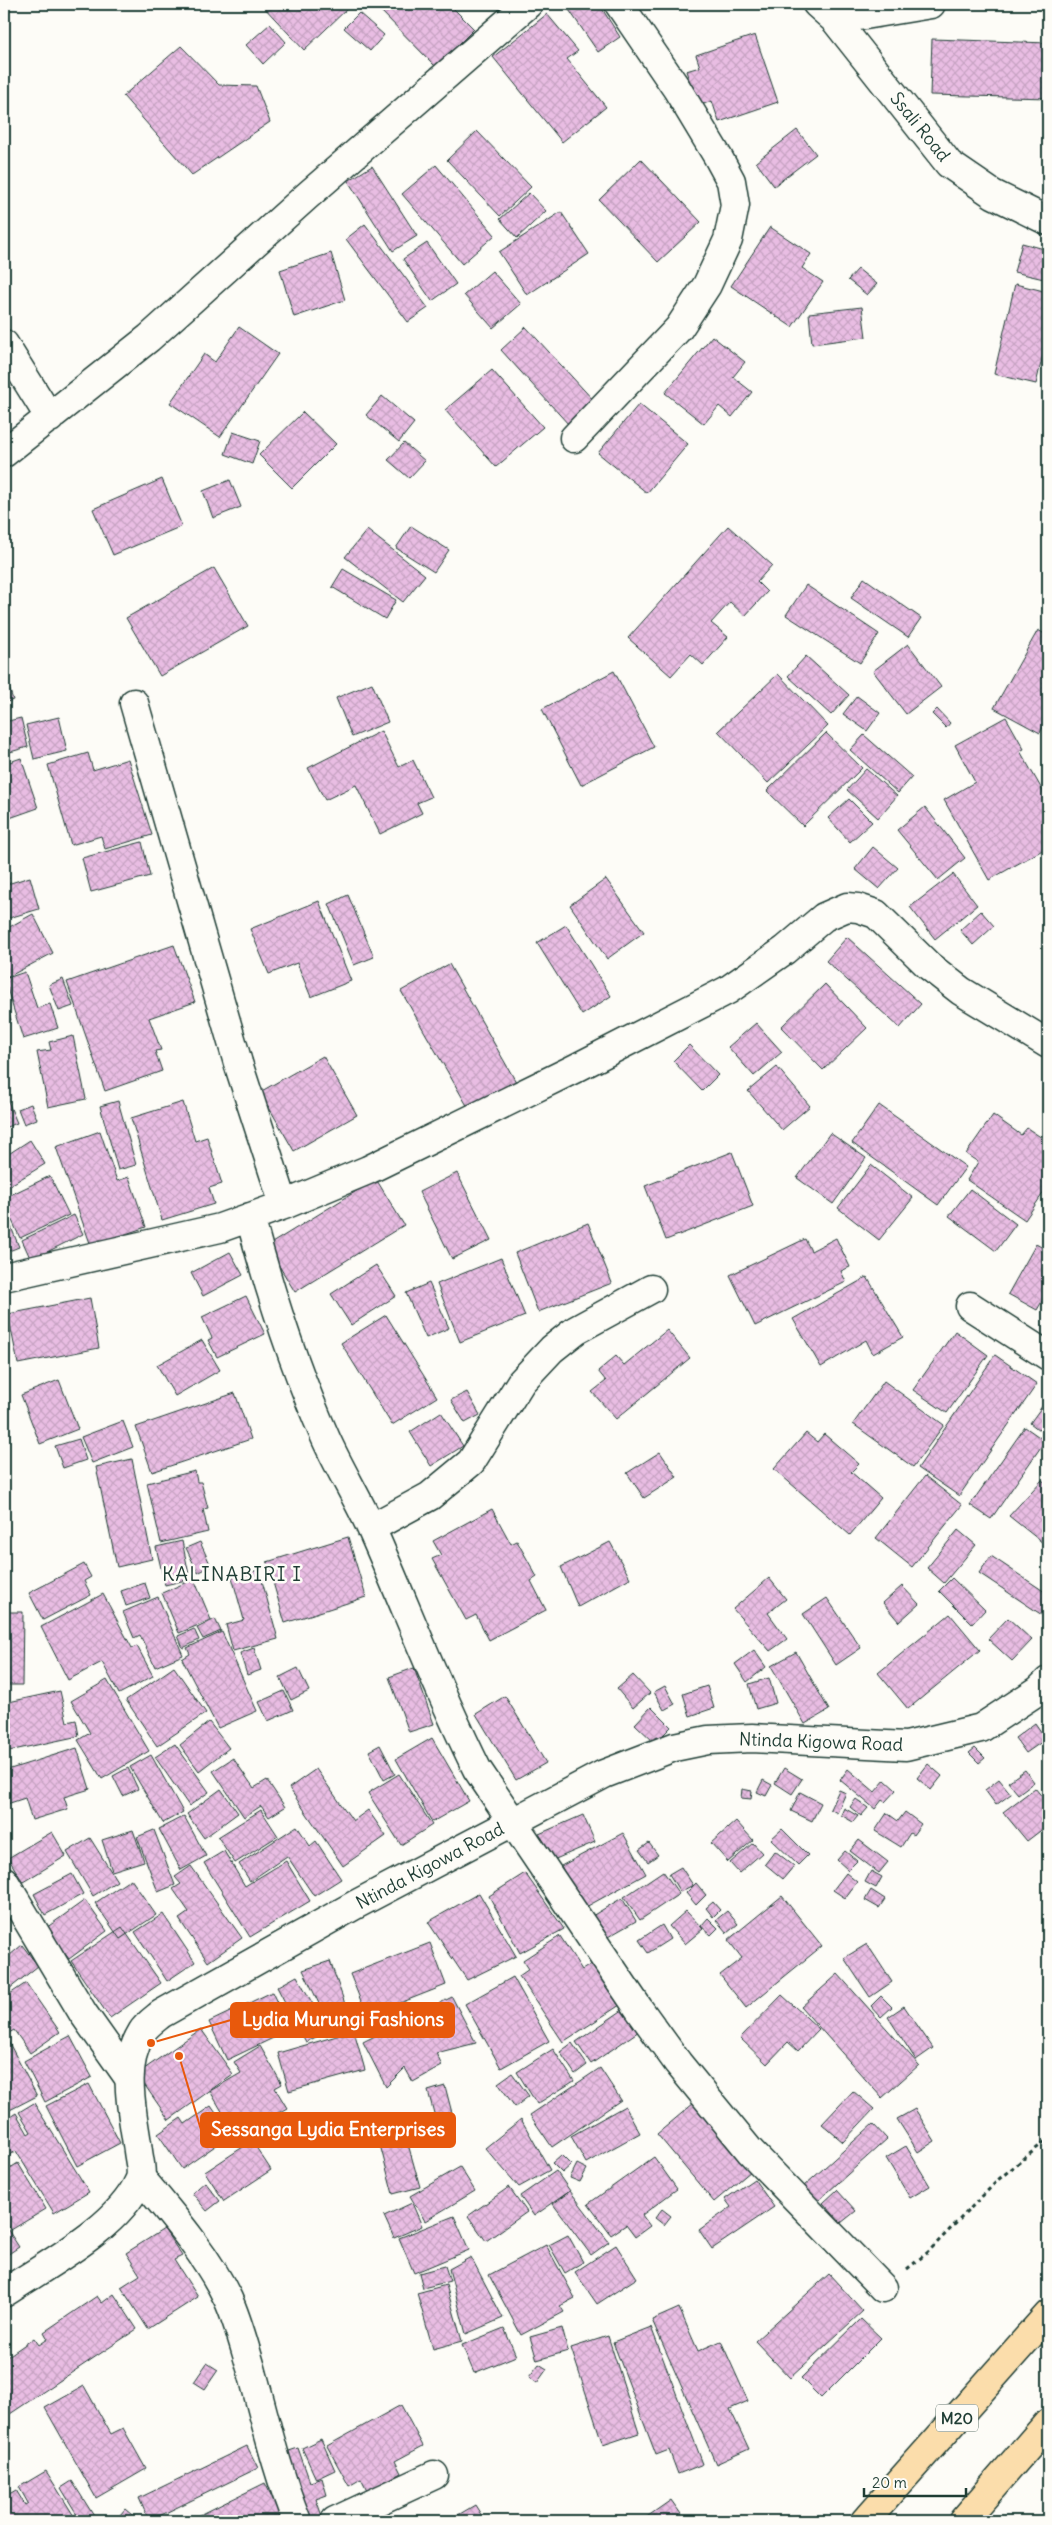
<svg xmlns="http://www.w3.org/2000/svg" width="1052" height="2525" viewBox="0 0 1052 2525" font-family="Delius,sans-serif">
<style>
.building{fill:url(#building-cross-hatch);stroke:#1f3d34}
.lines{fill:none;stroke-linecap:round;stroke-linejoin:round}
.street-casing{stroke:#1f3d34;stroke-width:31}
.secondary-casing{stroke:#1f3d34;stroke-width:31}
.highway-casing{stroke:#1f3d34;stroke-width:31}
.path{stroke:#1f3d34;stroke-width:3;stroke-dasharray:4 4;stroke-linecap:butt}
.street{stroke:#fdfcf7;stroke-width:28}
.secondary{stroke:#fdfcf7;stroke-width:28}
.highway{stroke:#fbddab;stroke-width:28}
.labels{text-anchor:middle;stroke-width:5;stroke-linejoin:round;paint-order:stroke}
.shield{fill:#fdfcf7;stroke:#62766e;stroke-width:1}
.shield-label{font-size:16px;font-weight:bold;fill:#1f3d34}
.street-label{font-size:18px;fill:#1f3d34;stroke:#fdfcf7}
.quarter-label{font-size:20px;letter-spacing:1px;fill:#1f3d34;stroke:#fdfcf7}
.leader{fill:none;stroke:#e8590c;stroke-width:2}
.callout-dot{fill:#e8590c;stroke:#fdfcf7;stroke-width:2}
.callout{fill:#e8590c;stroke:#e8590c;stroke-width:2}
.callout-label{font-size:19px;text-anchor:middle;font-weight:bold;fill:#fff}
</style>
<defs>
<pattern id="building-cross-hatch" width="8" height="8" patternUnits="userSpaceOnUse" patternTransform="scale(1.25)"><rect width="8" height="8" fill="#e9bde3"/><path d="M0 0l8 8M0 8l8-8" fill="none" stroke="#c7a3c3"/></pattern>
</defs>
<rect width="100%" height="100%" fill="#fdfcf7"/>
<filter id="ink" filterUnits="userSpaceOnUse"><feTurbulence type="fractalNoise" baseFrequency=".02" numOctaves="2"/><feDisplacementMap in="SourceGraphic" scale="10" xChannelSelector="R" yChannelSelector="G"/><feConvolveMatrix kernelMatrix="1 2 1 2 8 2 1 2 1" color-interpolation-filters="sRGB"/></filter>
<g filter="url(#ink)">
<path class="building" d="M261,4H344L348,8L304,50Z
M374,4H449L474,29L436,67Z
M565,4H599L620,37L598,52Z
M359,13L384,35L370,51L344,28Z
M547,14L578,51L567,59L606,107L562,142L493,57Z
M270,24L286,42L263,64L246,45Z
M755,35L778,102L719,122L712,101L698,106L686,71L700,67L696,55Z
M932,39L1048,43V98L930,95Z
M181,46L219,85L256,86L270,122L192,175L123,96Z
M797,130L816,154L774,186L756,162Z
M477,131L531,187L500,216L447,160Z
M641,159L701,222L658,262L599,200Z
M436,165L495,235L462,264L402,194Z
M372,166L417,236L393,251L348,181Z
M529,193L546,211L517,238L500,219Z
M561,212L589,254L527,295L499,252Z
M365,224L428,308L408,322L346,239Z
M770,227L811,254L802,268L823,282L792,327L731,286Z
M427,243L456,284L432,301L403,259Z
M1022,243L1048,250V280L1014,272Z
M331,253L345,300L294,317L280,270Z
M858,269L877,284L867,295L848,280Z
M492,271L521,304L493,328L464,295Z
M1015,284L1048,292V334L1036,384L994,374Z
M862,307L866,337L812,344L809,313Z
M239,327L278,354L220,437L170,403L204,354L215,362Z
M526,327L595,402L569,425L501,350Z
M712,336L745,362L733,377L752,392L732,417L719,406L704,424L665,393Z
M492,370L543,427L496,467L445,410Z
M382,396L414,423L399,442L366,415Z
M639,404L688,444L647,493L598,453Z
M303,412L336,444L292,488L259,455Z
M233,432L260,441L252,464L225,454Z
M404,443L425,461L409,478L388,460Z
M162,479L182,526L113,555L93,509Z
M230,480L241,507L213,518L203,491Z
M411,526L449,550L434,572L396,548Z
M728,526L772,565L757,582L767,592L745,616L730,602L711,623L728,637L703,665L691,654L671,676L628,638Z
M367,530L425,575L403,602L345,557Z
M214,568L248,626L160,676L126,618Z
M343,569L396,600L385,619L332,587Z
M864,578L921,618L908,637L851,598Z
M806,585L879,634L860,663L786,615Z
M1038,630L1048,636V718L1040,733L994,708Z
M908,644L941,687L906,714L873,671Z
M806,656L849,695L831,715L788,676Z
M614,671L654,747L581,785L542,709Z
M4,672L13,700L4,703Z
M778,674L828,726L768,783L718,731Z
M372,683L388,722L352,737L336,698Z
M857,696L880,713L867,731L843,714Z
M937,709L950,723L946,728L932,714Z
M59,717L67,751L34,759L26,725Z
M1006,717L1024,749L1020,751L1048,800V847L989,880L944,800L975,782L955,745Z
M21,718L28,747L10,752L4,722Z
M381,731L399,767L413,760L431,797L417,803L422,813L380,834L356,785L325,800L308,768Z
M826,733L862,768L803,826L767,791Z
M864,735L912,777L898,793L850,750Z
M88,753L93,770L128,759L152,835L105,849L101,836L71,845L48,765Z
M21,758L38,808L4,820V764Z
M866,769L897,796L878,818L847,790Z
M849,799L872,822L850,842L828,818Z
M925,807L965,858L938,880L897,830Z
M142,842L150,876L91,892L82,858Z
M873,847L898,868L879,889L855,869Z
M4,859L9,879L4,880Z
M953,874L977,905L935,939L910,907Z
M30,877L39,909L9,918L4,899V885Z
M606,879L644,932L607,959L570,905Z
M348,895L374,957L354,965L329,904Z
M319,901L351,981L311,997L297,963L269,974L250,929Z
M981,911L994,926L973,945L960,930Z
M33,914L53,953L6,978L4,930Z
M566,925L611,996L582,1015L537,943Z
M847,937L921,1004L900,1028L826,961Z
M174,945L195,1002L149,1018L161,1050L155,1051L162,1071L105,1091L67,982Z
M449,964L520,1089L473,1116L401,991Z
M25,972L37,1008L50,1004L58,1028L23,1039L4,979Z
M63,979L73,1006L59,1011L49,985Z
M825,984L867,1028L823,1070L781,1027Z
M4,998L11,1020L4,1023Z
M756,1023L782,1052L754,1076L728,1047Z
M73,1036L86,1099L48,1107L37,1052L51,1050L49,1042Z
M689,1045L718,1075L702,1091L673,1061Z
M323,1056L357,1115L294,1151L260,1092Z
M777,1067L810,1106L782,1130L748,1091Z
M5,1094L17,1123L4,1128V1095Z
M118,1101L136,1165L118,1170L100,1106Z
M183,1102L195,1141L207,1137L222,1184L209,1188L214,1204L162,1220L131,1118Z
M31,1104L37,1119L24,1124L18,1109Z
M879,1105L966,1167L938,1205L852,1143Z
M993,1115L1021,1135L1027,1128L1048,1142V1186L1025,1220L967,1180L978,1162L966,1154Z
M100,1131L117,1181L129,1177L146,1227L91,1246L56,1147Z
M830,1133L866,1158L833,1204L797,1178Z
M30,1140L45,1164L4,1189V1157Z
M732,1152L753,1206L666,1240L645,1186Z
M871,1165L913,1198L879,1240L838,1208Z
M457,1173L491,1240L452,1259L419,1192Z
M50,1176L69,1215L20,1238L4,1203V1198Z
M376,1179L404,1225L295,1292L267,1246Z
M970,1189L1016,1224L996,1251L949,1216Z
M4,1209L19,1247L4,1253Z
M74,1215L83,1234L31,1260L22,1240Z
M588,1223L612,1283L538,1312L515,1253Z
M836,1238L850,1267L841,1271L846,1282L755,1326L730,1275L805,1239L811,1251Z
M1036,1244L1048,1251V1291L1037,1310L1008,1294Z
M230,1252L243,1275L203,1296L191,1273Z
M501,1258L525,1316L460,1342L437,1284Z
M376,1265L396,1296L351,1325L331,1294Z
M867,1277L903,1337L873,1354L866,1340L821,1367L793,1319Z
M429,1283L449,1328L426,1338L406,1293Z
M246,1296L265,1334L217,1357L208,1340L212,1338L202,1317Z
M90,1298L99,1348L18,1364L8,1314Z
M386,1315L437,1397L392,1425L341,1343Z
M667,1330L690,1358L616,1419L592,1392L606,1381L598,1371L616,1356L624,1365Z
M955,1331L988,1355L947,1413L913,1390Z
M202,1340L220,1370L175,1396L157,1365Z
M995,1355L1037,1384L959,1496L918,1468Z
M59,1380L78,1429L40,1444L21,1395Z
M884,1381L944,1425L913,1467L853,1424Z
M467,1392L480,1415L465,1423L451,1400Z
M235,1393L251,1439L152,1472L136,1427Z
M1048,1398V1437L1030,1423Z
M441,1412L463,1446L431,1466L410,1432Z
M123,1421L133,1447L92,1463L81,1437Z
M1025,1427L1045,1441L991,1519L970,1505Z
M806,1433L817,1442L824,1434L859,1464L851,1472L881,1498L850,1535L774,1469Z
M79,1439L86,1460L63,1468L55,1446Z
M660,1452L677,1477L644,1498L627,1473Z
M132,1459L152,1559L117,1567L96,1467Z
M195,1471L197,1482H201L208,1508L203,1509L208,1532L161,1543L147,1483Z
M925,1476L962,1505L912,1567L876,1538Z
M1042,1480L1048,1485V1547L1009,1516Z
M492,1509L511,1544L517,1541L537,1577L531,1581L546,1610L489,1640L476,1615L466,1620L432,1559L441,1555L433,1541Z
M958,1530L976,1545L944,1583L927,1568Z
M348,1537L366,1597L285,1623L267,1562Z
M182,1541L190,1579L165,1585L156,1547Z
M200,1542L211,1566L198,1573L186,1548Z
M610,1542L630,1578L578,1607L561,1567Z
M991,1556L1048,1594V1619L979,1573Z
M84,1564L91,1577L84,1581L91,1595L43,1620L29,1593Z
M259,1570L278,1639L233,1651L226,1625L244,1620L232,1577Z
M769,1578L786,1599L768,1613L787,1639L770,1651L733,1609Z
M952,1578L985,1610L972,1624L939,1591Z
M194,1579L211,1620L179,1633L162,1593Z
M145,1583L150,1598L126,1606L121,1591Z
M902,1586L919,1604L899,1622L883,1603Z
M103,1594L132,1648L137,1646L153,1676L119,1694L102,1662L68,1680L41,1627Z
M158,1597L183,1655L155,1667L140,1635L134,1638L123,1612Z
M827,1598L861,1648L836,1665L803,1614Z
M4,1612H23L22,1685H4Z
M950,1614L980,1650L908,1709L878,1673Z
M1008,1618L1032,1640L1012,1661L988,1639Z
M215,1619L221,1631L203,1639L197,1628Z
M194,1629L199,1640L183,1648L178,1636Z
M222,1632L257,1711L218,1728L182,1659L190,1654L187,1648Z
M254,1648L261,1670L247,1675L240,1653Z
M754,1650L766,1667L747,1682L735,1664Z
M796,1652L829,1710L805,1724L771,1666Z
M174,1667L206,1713L157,1746L126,1700Z
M298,1668L309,1691L291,1700L280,1677Z
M414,1668L434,1724L409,1732L389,1677Z
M633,1675L650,1693L633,1708L617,1689Z
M769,1678L776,1703L756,1709L749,1684Z
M107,1680L149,1751L102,1779L78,1740L90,1733L71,1701Z
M665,1686L675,1704L664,1710L654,1692Z
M707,1686L714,1708L690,1716L683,1694Z
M60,1691L67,1722L76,1720L79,1736L4,1752V1703Z
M284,1691L293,1710L268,1721L259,1702Z
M505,1696L546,1763L516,1780L476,1714Z
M651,1707L671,1727L655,1743L635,1724Z
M209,1722L229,1748L199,1771L180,1745Z
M1035,1723L1046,1739L1026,1753L1015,1738Z
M432,1738L469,1801L432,1822L396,1759Z
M175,1744L209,1792L189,1806L155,1757Z
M380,1745L395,1774L384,1780L369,1751Z
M77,1748L90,1789L64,1797L68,1809L32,1820L25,1798L7,1804L4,1792V1771Z
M975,1748L985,1758L979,1763L969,1753Z
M151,1755L183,1812L163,1823L130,1767Z
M233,1758L254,1788L267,1780L285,1807L269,1817L261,1806L244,1817L213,1771Z
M928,1764L942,1776L931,1790L917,1778Z
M128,1768L138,1789L123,1796L113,1776Z
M784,1768L802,1779L792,1794L775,1783Z
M316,1769L353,1821L368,1810L386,1836L343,1866L289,1788Z
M848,1769L875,1792L885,1780L896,1790L885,1802L882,1800L875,1809L840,1780Z
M1025,1770L1034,1782L1018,1794L1008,1782Z
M399,1774L432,1825L401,1845L368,1793Z
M999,1779L1011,1794L996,1805L985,1790Z
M763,1780L772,1785L766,1796L757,1792Z
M1035,1788L1048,1804V1825L1027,1841L1003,1812Z
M221,1789L238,1813L204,1838L187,1814Z
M742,1789L752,1791L751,1799L741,1798Z
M839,1790L846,1793L837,1813L830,1809Z
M800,1792L821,1803L812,1821L791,1811Z
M856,1799L868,1808L861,1816L850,1807Z
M844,1808L858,1816L853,1822L841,1815Z
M261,1810L278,1836L235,1863L218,1837Z
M905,1812L921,1824L913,1835L910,1833L901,1847L875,1831L887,1813L898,1821Z
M583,1815L595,1842L551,1861L539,1834Z
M184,1816L206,1856L181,1870L159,1829Z
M736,1821L753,1840L728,1862L711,1843Z
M297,1826L310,1846L316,1841L341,1879L314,1896L287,1856L250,1881L239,1864Z
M782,1829L808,1855L798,1865L771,1839Z
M133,1830L144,1861L112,1871L102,1840Z
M154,1830L175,1885L158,1892L137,1837Z
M52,1832L66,1856L23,1882L8,1858Z
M623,1833L646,1874L584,1908L561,1866Z
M90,1838L117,1881L93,1896L67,1852Z
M859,1840L888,1862L879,1873L850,1851Z
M649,1843L658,1855L648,1862L639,1850Z
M753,1843L762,1853L739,1873L730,1863Z
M224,1851L245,1886L286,1861L310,1901L250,1937L204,1863Z
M775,1851L794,1866L783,1879L765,1864Z
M845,1851L857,1861L848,1870L837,1860Z
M191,1866L242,1938L208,1962L179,1919L189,1912L173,1889L181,1884L175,1877Z
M681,1867L693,1885L680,1892L669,1874Z
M663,1871L679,1894L640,1920L624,1897Z
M871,1871L882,1877L876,1888L865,1882Z
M525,1873L564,1929L520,1953L489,1896Z
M846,1873L857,1882L845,1898L833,1890Z
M72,1874L83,1894L45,1915L34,1894Z
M131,1879L156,1915L120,1939L95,1903Z
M696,1883L706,1895L696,1905L686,1893Z
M871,1890L885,1899L879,1908L865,1900Z
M479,1893L516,1956L467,1980L428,1922Z
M782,1896L822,1946L746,2008L720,1975L742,1958L728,1940Z
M622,1898L636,1921L606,1938L592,1916Z
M85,1900L107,1931L69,1959L46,1928Z
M713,1902L720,1910L713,1917L706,1908Z
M686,1911L703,1929L685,1944L669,1926Z
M727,1911L738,1924L727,1933L716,1920Z
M163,1914L195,1962L167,1981L135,1932Z
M708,1918L718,1928L711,1935L701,1926Z
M662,1925L670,1939L648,1953L639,1940Z
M122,1927L161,1983L110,2018L71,1961Z
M560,1936L582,1970L593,1963L620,2005L563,2042L519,1976L529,1969L523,1960Z
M430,1943L446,1985L367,2016L350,1974Z
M867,1944L892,1982L870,1997L844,1958Z
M22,1945L38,1966L4,1993V1960Z
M330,1961L352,2024L332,2031L303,1970Z
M838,1974L919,2065L882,2098L801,2007Z
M297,1976L328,2031L306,2042L277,1987Z
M513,1977L549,2041L501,2068L465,2004Z
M26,1983L60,2032L30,2053L14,2030L4,2036V1998Z
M272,1992L290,2030L227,2060L209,2022Z
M782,1995L819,2029L798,2051L788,2042L767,2064L740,2038Z
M881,1996L892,2007L881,2017L871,2006Z
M452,1997L476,2043L436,2053L442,2066L413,2082L405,2068L386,2087L363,2042Z
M904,2006L933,2048L916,2060L888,2017Z
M627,2007L642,2029L591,2064L576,2042Z
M201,2029L233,2074L169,2120L137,2074Z
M354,2031L365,2070L289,2091L278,2053Z
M70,2036L92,2077L45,2102L24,2061Z
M8,2041L37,2096L4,2113V2043Z
M572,2043L587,2065L575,2074L560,2052Z
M260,2046L282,2084L275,2088L287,2108L237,2137L210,2091L241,2073L234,2062Z
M553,2049L574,2081L537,2104L517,2072Z
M600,2068L621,2100L552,2147L530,2115Z
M512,2073L529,2096L515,2107L498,2083Z
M89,2084L120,2143L77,2166L46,2106Z
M445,2086L452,2113L435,2117L428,2091Z
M853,2091L874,2109L843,2142L822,2124Z
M34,2103L89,2192L54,2213L16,2151L4,2158V2121L16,2113L28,2134L31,2132L19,2112Z
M694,2103L751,2171L714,2202L657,2134Z
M211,2106L231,2135L182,2169L158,2134L181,2118L185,2124Z
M625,2106L640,2133L586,2163L571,2136Z
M915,2109L935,2141L918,2152L897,2119Z
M401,2119L420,2187L393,2194L375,2126Z
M521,2119L550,2170L519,2187L485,2148Z
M873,2124L887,2139L818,2201L804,2186Z
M252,2141L271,2170L224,2201L205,2172Z
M906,2146L930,2186L910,2198L886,2158Z
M561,2155L571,2165L562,2173L552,2163Z
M654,2157L677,2189L642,2215L650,2226L635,2237L626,2225L611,2235L588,2204Z
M18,2163L46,2209L11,2230L4,2217V2172Z
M577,2164L587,2169L580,2182L570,2178Z
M460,2167L475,2191L425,2221L410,2196Z
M556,2171L570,2191L534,2216L520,2196Z
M754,2179L774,2207L712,2249L699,2230L731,2207L725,2199Z
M205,2182L220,2201L207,2211L192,2193Z
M509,2187L527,2212L486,2241L468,2216Z
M837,2190L856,2211L841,2223L823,2203Z
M570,2191L609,2242L591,2255L553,2204Z
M412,2203L422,2226L394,2238L384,2216Z
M662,2209L671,2216L664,2225L655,2218Z
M454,2216L469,2250L414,2273L399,2238Z
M4,2224L19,2247L4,2257Z
M164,2229L182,2256L174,2260L198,2297L148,2329L121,2287L140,2275L126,2253Z
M568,2235L583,2262L565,2273L549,2245Z
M546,2245L575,2298L560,2306L564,2312L521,2335L489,2275Z
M616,2245L637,2278L597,2304L575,2272Z
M471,2257L503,2318L466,2334L449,2269Z
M445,2266L450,2281L423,2288L419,2273Z
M829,2274L863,2311L790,2378L755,2341Z
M446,2285L462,2341L433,2349L417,2293Z
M114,2294L137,2329L10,2414L4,2405V2359L34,2338L39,2345L48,2339L44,2332L97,2296L102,2303Z
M679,2308L698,2351L721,2341L748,2401L730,2409L749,2449L716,2464L652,2320Z
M861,2319L881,2338L821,2398L801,2378Z
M651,2327L703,2464L678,2474L669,2450L656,2455L613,2342Z
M504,2328L516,2356L474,2373L462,2345Z
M562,2328L568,2351L537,2360L530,2337Z
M608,2336L639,2433L603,2445L571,2348Z
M207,2363L218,2370L205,2389L194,2382Z
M539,2364L547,2369L537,2383L529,2377Z
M84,2386L111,2434L123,2428L146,2469L96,2498L45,2408Z
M401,2405L423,2446L395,2461L401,2473L367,2491L361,2479L349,2486L327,2446Z
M321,2439L335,2470L316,2479L302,2448Z
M247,2446L258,2468L149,2521L139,2498Z
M298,2448L310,2482L322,2478L327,2495L316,2499L323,2519L317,2521H300L277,2455Z
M46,2471L77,2521H4V2497L16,2490L25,2505L28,2503L19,2487Z
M72,2481L97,2521H81L61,2488Z
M265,2483L284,2521H188Z
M671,2500L686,2521H641Z
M475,2505L485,2521H448Z
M125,2509L139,2521H115Z"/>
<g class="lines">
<g class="street-casing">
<path id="street" d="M817,4L835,20L949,164L993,194L1048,221
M835,20L931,4
M4,344L50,418
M574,438L679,328L707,285L728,240L735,205L731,181L718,157L677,89L619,4
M4,453L149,338L307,196L528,4
M134,703L238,1063L284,1205
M250,1217C270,1293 294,1367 326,1439C340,1470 358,1499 372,1530C407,1609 438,1691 477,1769L639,2009L678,2063L750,2151L883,2288
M4,1277L220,1228L284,1205L368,1170L574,1069L728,990L785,950L824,917L847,907L858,908L876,914L929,966L961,991L1048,1044
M970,1306L1048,1356
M371,1528L430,1496L471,1462L521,1382L552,1349L576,1330L651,1289
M4,1881L83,2013L129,2078
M141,2178C172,2215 207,2255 228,2299C238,2321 244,2345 251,2368C265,2419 277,2472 297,2521
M335,2521L434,2475"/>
</g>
<g class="secondary-casing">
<path id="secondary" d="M4,2293C47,2264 118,2228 139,2181C143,2173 139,2160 138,2151C133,2112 120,2068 142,2032C146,2025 155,2019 161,2014L355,1905L604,1774L674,1747L708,1740L752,1738L906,1746L981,1728L1039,1690L1048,1681"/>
</g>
<g class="highway-casing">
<path id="highway" d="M865,2521L1048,2315
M963,2521L1048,2423"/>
</g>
<path class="path" d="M907,2269L927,2253L999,2179L1048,2139"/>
<use href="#street" class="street"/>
<use href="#secondary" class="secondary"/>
<use href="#highway" class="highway"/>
</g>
</g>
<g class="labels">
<rect class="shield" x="936" y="2404.5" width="42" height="27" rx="4"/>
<g class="shield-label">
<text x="957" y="2424">M20</text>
</g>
<g class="street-label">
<text transform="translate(920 127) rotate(51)" y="6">Ssali Road</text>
<text transform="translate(821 1742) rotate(2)" y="6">Ntinda Kigowa Road</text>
<text transform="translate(430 1866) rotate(-28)" y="6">Ntinda Kigowa Road</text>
</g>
<g class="quarter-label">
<text x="232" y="1581">KALINABIRI I</text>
</g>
</g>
<path class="leader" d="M151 2043L231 2020M179 2056L201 2130"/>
<g class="callout-dot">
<circle cx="151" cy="2043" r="5"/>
<circle cx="179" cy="2056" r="5"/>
</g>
<g class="callout">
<rect x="231" y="2003" width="223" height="34" rx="5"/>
<rect x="201" y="2113" width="254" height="34" rx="5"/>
</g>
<g class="callout-label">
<text x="343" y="2026">Lydia Murungi Fashions</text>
<text x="328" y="2136">Sessanga Lydia Enterprises</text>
</g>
<rect width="1052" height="2525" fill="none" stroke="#fdfcf7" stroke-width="20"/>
<rect x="10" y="10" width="1032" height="2505" fill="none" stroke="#1f3d34" stroke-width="2" filter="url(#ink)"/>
<path d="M864 2488v8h102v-8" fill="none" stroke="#1f3d34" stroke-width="2.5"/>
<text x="872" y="2488" font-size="15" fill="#1f3d34" stroke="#fdfcf7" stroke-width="4" paint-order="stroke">20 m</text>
</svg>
